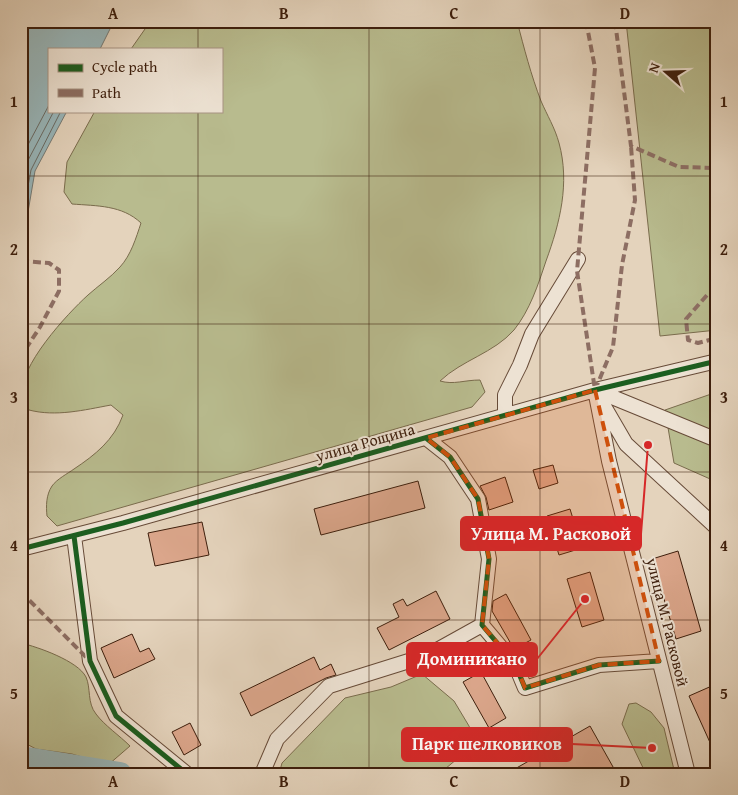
<svg xmlns="http://www.w3.org/2000/svg" width="738" height="795" viewBox="0 0 738 795" font-family="'Gentium Book Plus',serif">
<style>
.green{fill:#b8bb8e;stroke:#7a6c4d}
.water{fill:#98b6ba;stroke:#747974}
.lines{fill:none;stroke-linecap:round;stroke-linejoin:round}
.shore{stroke:#6a6a63;stroke-width:1}
.river{stroke:#98b6ba;stroke-width:24}
.building{fill:#dba68b;stroke:#3d1e0c}
.minor-casing{stroke:#674b38;stroke-width:16}
.minor{stroke:#ede2d3;stroke-width:14}
.quiet{stroke:#8d6e63;stroke-width:4;stroke-dasharray:8 4;stroke-linecap:butt}
.cycleway-casing{stroke:#ede2d3;stroke-width:8}
.cycleway{stroke:#1b5e20;stroke-width:5}
.marked{fill:#ce500c;fill-opacity:0.2;stroke:#ce500c;stroke-width:4;stroke-dasharray:10 6;stroke-linejoin:round}
.grid{fill:none;stroke:#3d1e0c;stroke-width:1;stroke-opacity:0.55}
.labels{text-anchor:middle;stroke-width:4;stroke-linejoin:round;paint-order:stroke}
.street-label{font-size:16px;fill:#3d1e0c;stroke:#ede2d3}
.leader{fill:none;stroke:#d62828;stroke-width:2}
.callout-dot{fill:#d62828;stroke:#ede2d3;stroke-width:2}
.callout{fill:#d62828;stroke:#d62828;stroke-width:2}
.callout-label{font-size:18px;text-anchor:middle;font-weight:bold;fill:#fff}
.neatline{fill:none;stroke:#3d1e0c;stroke-width:2}
.grid-label{font-size:16px;text-anchor:middle;font-weight:bold;fill:#3d1e0c}
</style>
<rect width="100%" height="100%" fill="#e4d3bc"/>
<filter id="stains"><feTurbulence type="fractalNoise" baseFrequency=".004" numOctaves="4"/><feColorMatrix values="0 0 0 0 .2 0 0 0 0 .09 0 0 0 0 .02 0 0 0 .5 -.17"/></filter>
<radialGradient id="worn" r=".72"><stop offset=".6" stop-color="#630" stop-opacity="0"/><stop offset="1" stop-color="#630" stop-opacity=".3"/></radialGradient>
<path class="green" d="M153,21H517C524,48 531,75 541,101C547,115 555,128 559,143C570,183 560,223 546,261C538,285 530,310 514,330C494,353 462,360 440,381C454,385 464,380 480,380L485,392L472,407L57,526L47,516C46,506 46,495 52,486C57,479 67,474 74,469C95,455 114,440 123,415L111,405C84,410 56,417 29,410C27,406 23,401 22,396C18,367 67,314 88,295C98,286 110,278 120,267C131,255 136,238 141,223C122,205 97,206 72,204L64,192L67,162L95,111H221V49H131L145,29Z
M626,21H717V330L660,336Z
M717,392V482L674,463L665,410Z
M21,643C38,647 78,661 86,677C91,688 87,703 96,714C104,725 120,736 130,746L108,765L72,754L36,749L21,741Z
M422,674L454,701L469,726L472,734L470,741L463,754L439,774H279L282,763L345,698L391,687Z
M636,703L651,712L664,728L675,774H646L622,724L629,704Z"/>
<path class="water" d="M21,21H114L100,49H49V111H67L35,171L21,253Z"/>
<g class="lines">
<path class="shore" d="M21,158L49,105
M21,187L25,166L54,111
M21,224L31,170L61,111"/>
<path class="river" d="M21,758L120,774"/>
</g>
<path class="building" d="M553,465L558,483L539,489L533,470Z
M505,477L513,502L489,510L486,497L480,486Z
M418,481L425,508L321,535L314,509Z
M570,509L582,548L559,555L547,516Z
M202,522L209,555L155,566L148,533Z
M678,551L701,631L676,639L652,559Z
M590,572L604,620L582,627L567,579Z
M436,591L450,619L389,650L377,628L399,617L393,604L403,599L407,606Z
M506,594L531,640L514,649L492,611L493,601Z
M132,634L140,652L149,648L155,659L114,678L101,648Z
M314,657L320,670L331,664L336,675L326,678L251,716L240,693Z
M481,672L506,718L489,728L463,682Z
M714,685L717,692V758L689,696Z
M190,723L201,745L184,755L172,732Z
M590,726L617,774H506Z"/>
<g class="lines">
<g class="minor-casing">
<path id="minor" d="M595,390L609,461L688,774
M595,390L717,440
M601,401L626,444L717,528
M505,415V395L520,365L532,334L578,259
M426,438L450,457L478,499L489,559L482,625L515,664L525,688L599,665L659,661
M74,536L90,661L116,716L187,774
M21,549L123,523L595,390L717,361
M262,774L277,739L329,686L428,655L482,625"/>
</g>
<use href="#minor" class="minor"/>
<path class="quiet" d="M586,21L595,68L577,271L595,390
M615,21L631,146L679,167L717,168
M21,261L49,263L59,270V291L40,327L21,356
M717,289L708,294L686,319L688,340L698,343L717,338
M595,390L613,347L622,265L635,200L631,146
M21,592L88,659"/>
<g class="cycleway-casing">
<path id="cycleway" d="M426,438L450,457L478,499L489,559L482,625L515,664L525,688L599,665L659,661
M74,536L90,661L116,716L187,774
M21,549L123,523L595,390L717,361"/>
</g>
<use href="#cycleway" class="cycleway"/>
</g>
<path class="marked" d="M595,390L659,661L599,665L525,688L515,664L482,625L489,559L478,499L450,457L426,438Z"/>
<path class="grid" d="M198,21V49M369,21V774M540,21V774M198,111V774M21,176H717M21,324H717M21,472H717M21,620H717"/>
<g class="labels">
<g class="street-label">
<text transform="translate(365 442) rotate(-16)" y="6">улица Рощина</text>
<text transform="translate(668 622) rotate(76)" y="6">улица М. Расковой</text>
</g>
</g>
<path class="leader" d="M648 445L641 534M585 599L537 659M652 748L572 744"/>
<g class="callout-dot">
<circle cx="648" cy="445" r="5"/>
<circle cx="585" cy="599" r="5"/>
<circle cx="652" cy="748" r="5"/>
</g>
<g class="callout">
<rect x="461" y="517" width="180" height="33" rx="5"/>
<rect x="407" y="643" width="130" height="33" rx="5"/>
<rect x="402" y="728" width="170" height="33" rx="5"/>
</g>
<g class="callout-label">
<text x="551" y="540">Улица М. Расковой</text>
<text x="472" y="665">Доминикано</text>
<text x="487" y="750">Парк шелковиков</text>
</g>
<rect width="738" height="795" fill="none" stroke="#e4d3bc" stroke-width="55"/>
<rect x="48" y="48" width="175" height="65" fill="#ede2d3" stroke="#a79483"/>
<rect x="58" y="64" width="25" height="8" fill="#1b5e20" stroke="#a79483"/>
<text x="92" y="72" font-size="15" fill="#3d1e0c">Cycle path</text>
<rect x="58" y="89" width="25" height="8" fill="#8d6e63" stroke="#a79483"/>
<text x="92" y="98" font-size="15" fill="#3d1e0c">Path</text>
<g transform="translate(666 72) rotate(290)" stroke="#ede2d3" stroke-width="4" paint-order="stroke">
<path d="M0-4L9 19L0 12L-9 19Z" fill="#3d1e0c"/>
<text y="-8" font-size="14" font-weight="bold" text-anchor="middle" fill="#3d1e0c">N</text>
</g>
<rect x="28" y="28" width="682" height="740" class="neatline"/>
<g class="grid-label">
<text x="113" y="19">A</text>
<text x="284" y="19">B</text>
<text x="454" y="19">C</text>
<text x="625" y="19">D</text>
<text x="14" y="107">1</text>
<text x="724" y="107">1</text>
<text x="14" y="255">2</text>
<text x="724" y="255">2</text>
<text x="14" y="403">3</text>
<text x="724" y="403">3</text>
<text x="14" y="551">4</text>
<text x="724" y="551">4</text>
<text x="14" y="699">5</text>
<text x="724" y="699">5</text>
<text x="113" y="787">A</text>
<text x="284" y="787">B</text>
<text x="454" y="787">C</text>
<text x="625" y="787">D</text>
</g>
<rect width="100%" height="100%" filter="url(#stains)"/>
<rect width="100%" height="100%" fill="url(#worn)"/>
</svg>
